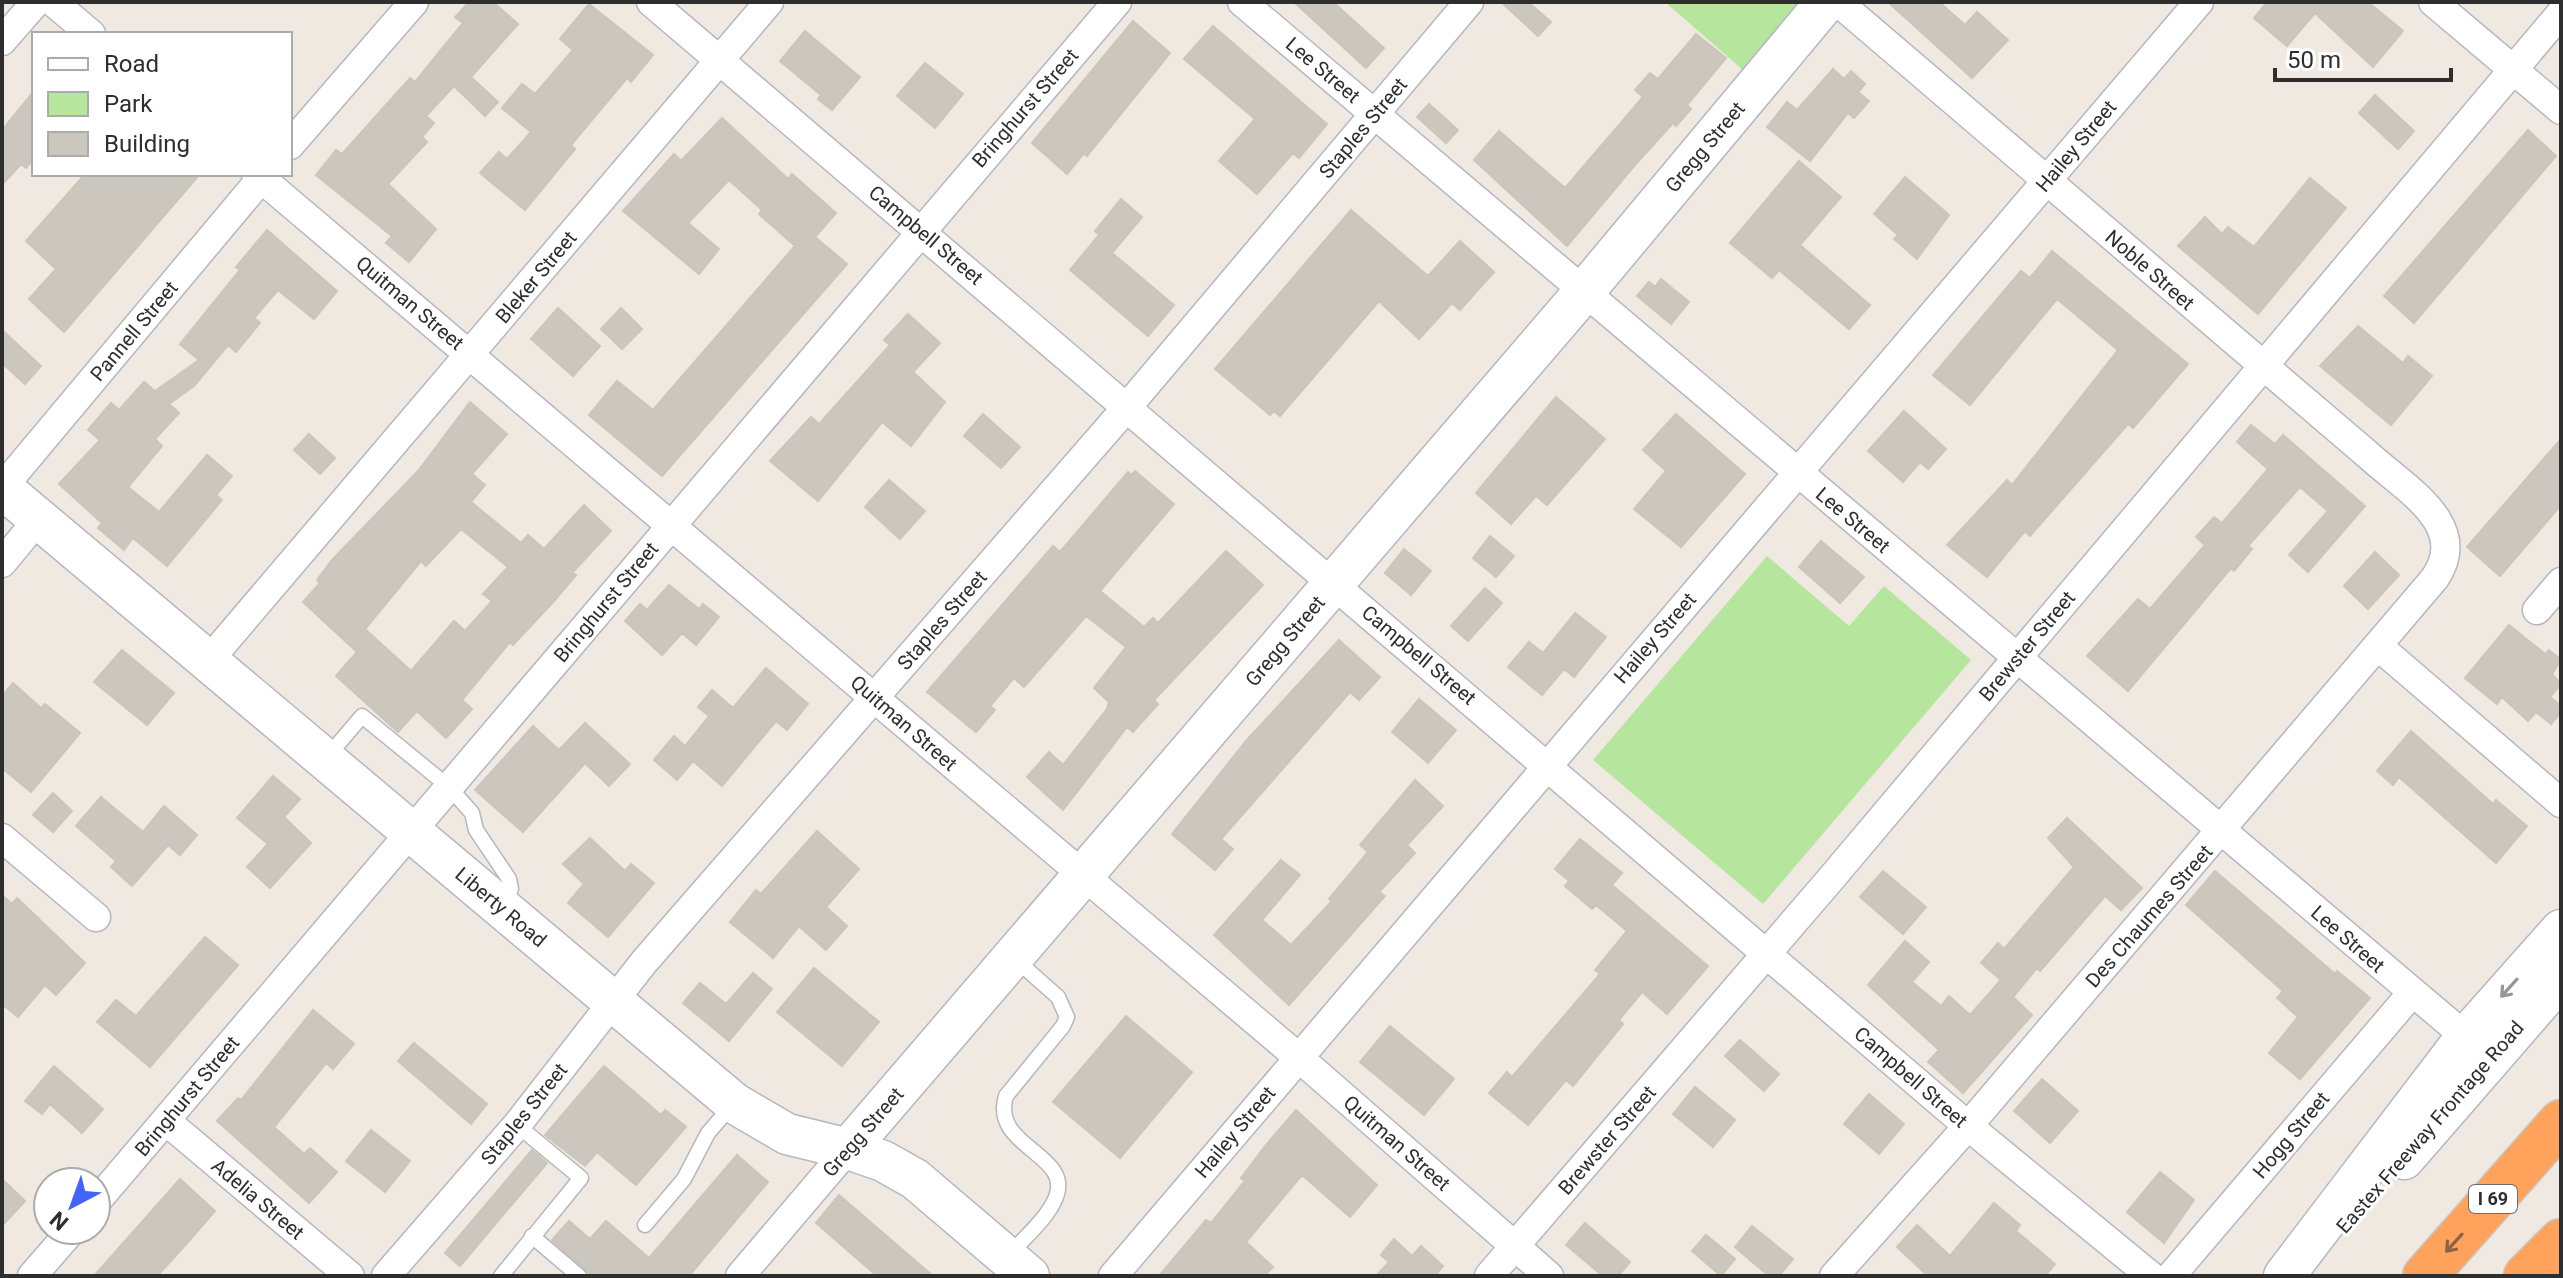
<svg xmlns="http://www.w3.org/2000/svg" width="2563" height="1278" viewBox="0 0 2563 1278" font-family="Roboto,sans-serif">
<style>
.green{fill:#b6e59e}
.building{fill:#cbc7bf;stroke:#cbc5ba;stroke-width:2;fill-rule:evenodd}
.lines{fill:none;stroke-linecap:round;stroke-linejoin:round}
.lane-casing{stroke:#b4b7c1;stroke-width:17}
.street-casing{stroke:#b4b7c1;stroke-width:31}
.secondary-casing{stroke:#b4b7c1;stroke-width:43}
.highway-casing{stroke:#c9c9c9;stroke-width:47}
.lane{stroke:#fff;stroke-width:14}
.street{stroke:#fff;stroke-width:28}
.secondary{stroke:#fff;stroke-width:40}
.highway{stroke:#ffa35c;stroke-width:44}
.oneway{stroke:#969696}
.oneway2{stroke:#8c6343}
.labels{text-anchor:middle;stroke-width:6;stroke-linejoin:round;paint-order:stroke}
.shield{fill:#fff;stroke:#6d6d6d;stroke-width:2}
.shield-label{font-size:18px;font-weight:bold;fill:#2e2e2e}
.street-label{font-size:20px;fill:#2e2e2e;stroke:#fff}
</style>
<rect width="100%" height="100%" fill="#efe9e1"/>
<path class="green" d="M1665,2H1806L1750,76Z
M1767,556L1849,626L1884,586L1971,660L1763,904L1593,760Z"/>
<path class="building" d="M469,2H493L518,24L471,77L498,102L485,116L454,86L426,116L434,123L422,137L427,142L388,184L436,229L409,262L386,243L392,236L316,175L336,150L342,154L410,78L415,82L463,23L455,17Z
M1294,2H1333L1384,48L1366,68Z
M1501,2H1528L1551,22L1538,36Z
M1888,2H1939L1965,25L1977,12L2008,40L1972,78Z
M2267,2H2368L2403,31L2373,67L2315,13L2287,46L2254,18Z
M589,4L653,55L631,82L627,78L571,145L575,149L525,210L480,173L499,152L507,159L531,132L502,108L522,84L535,94L573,50L560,39Z
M1133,21L1170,53L1087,156L1084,153L1067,174L1032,143Z
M1213,26L1327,124L1299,158L1293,153L1257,194L1219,161L1255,119L1184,59Z
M805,31L860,77L832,110L818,99L821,95L780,61Z
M1696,34L1726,58L1687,105L1691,109L1676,126L1673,123L1635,165L1567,246L1474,160L1499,131L1565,188L1643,97L1635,90L1650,73L1658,79Z
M925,63L963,94L935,128L897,96Z
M1833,69L1844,79L1851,71L1865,84L1858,92L1869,101L1854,118L1848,113L1810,161L1767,127L1787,102L1797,110Z
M34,91V158L26,168L21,164L2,185V130Z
M2375,95L2414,131L2398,149L2359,113Z
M1429,104L1458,130L1446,143L1417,117Z
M722,118L788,179L792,174L836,213L815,237L847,264L662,476L589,415L617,381L653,410L795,246L759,214L762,210L729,180L688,223L719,249L699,274L623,211L674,154L681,161Z
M2528,130L2556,156L2414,323L2384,296Z
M1799,161L1841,197L1800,245L1870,305L1849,329L1779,270L1772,278L1730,243Z
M85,174H200L64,332L29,299L56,269L26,241Z
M1905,177L1949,215L1917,259L1894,239L1898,235L1874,214Z
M2310,178L2346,208L2258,314L2178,246L2205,217L2222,234L2228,227L2254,247Z
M1121,199L1142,217L1112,253L1174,305L1148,336L1070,270L1099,235L1095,231Z
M1351,210L1428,276L1460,241L1494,272L1460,310L1452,303L1419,339L1379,301L1280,416L1274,411L1270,415L1215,369Z
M267,230L337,291L314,319L278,290L254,318L260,323L236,352L228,345L194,386L169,404L179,413L155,439L162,446L128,487L159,512L207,455L232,476L216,495L222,500L167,566L133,538L124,550L98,528L102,523L59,484L100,440L88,430L111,403L119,410L144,382L155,391L199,360L180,344L240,270L236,267Z
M2052,251L2188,364L2133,428L2128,424L2030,536L2025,531L1987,577L1947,545L2007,480L2012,485L2118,350L2057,299L1970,405L1933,375L2021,271L2030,278Z
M1661,279L1689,302L1671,324L1637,296L1649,282L1655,287Z
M558,308L600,346L573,376L531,339Z
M621,308L642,329L622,349L601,329Z
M908,314L940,343L913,372L945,402L911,446L882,422L818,501L770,461L811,417L819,424L890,345L884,340Z
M2358,326L2403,363L2408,356L2432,376L2391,425L2320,366Z
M2,330L41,366L25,384L2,363Z
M1556,397L1605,439L1547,505L1536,496L1511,524L1476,493Z
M470,402L507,434L472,474L485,485L471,502L521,543L528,535L544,549L584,505L611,531L572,573L576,575L555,600L513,645L510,642L462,700L472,709L446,738L417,711L398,732L336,676L357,652L303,602L320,583L317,580L332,560L418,471ZM461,529L508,567L483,594L492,601L465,631L454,621L411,671L365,629L421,561L426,566Z
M1904,411L1946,449L1928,469L1920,462L1903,482L1868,451Z
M983,414L1020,447L1001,468L964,436Z
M1676,414L1745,474L1681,547L1634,509L1666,471L1643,450Z
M2251,425L2275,444L2283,435L2365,506L2308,572L2289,555L2328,511L2300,487L2248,546L2252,549L2234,571L2231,568L2128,691L2087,656L2138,599L2150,609L2205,545L2196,537L2214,517L2222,523L2268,469L2237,442Z
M309,434L335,458L320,474L294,450Z
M2561,439V505L2500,576L2467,547Z
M1135,471L1174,504L1100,591L1144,627L1153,618L1158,623L1226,551L1263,585L1154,700L1158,704L1133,732L1127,727L1063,810L1027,777L1049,752L1063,765L1107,709L1109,702L1094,688L1126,647L1086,616L1024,687L1014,678L990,706L995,710L976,732L927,692L1053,546L1060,552L1128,472L1131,475Z
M889,480L925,511L900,539L865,507Z
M1490,536L1514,556L1496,577L1473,558Z
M1821,541L1864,577L1840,603L1799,567Z
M1404,549L1431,571L1411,595L1385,573Z
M2375,552L2399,575L2368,609L2344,586Z
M669,585L699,609L703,604L719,617L696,645L682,633L662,655L625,621L640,604L647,610Z
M1485,588L1502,603L1468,641L1451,626Z
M1575,613L1606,637L1574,677L1564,669L1542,695L1508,667L1529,642L1543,653Z
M2509,625L2545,654L2549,650L2561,660L2552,674L2561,684L2550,697L2561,706V712L2551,724L2536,712L2528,721L2502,697L2497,704L2465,678Z
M1339,640L1380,677L1359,700L1350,692L1221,839L1233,849L1215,870L1172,834L1246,741Z
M122,650L174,693L147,725L94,682Z
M766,668L808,704L787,730L776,721L722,786L693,761L677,780L654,760L674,736L685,746L709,716L698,707L712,690L733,708Z
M13,683L41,708L45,704L80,733L31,792L2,768V696Z
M1419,699L1456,730L1428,763L1392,732Z
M585,723L630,764L609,786L585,763L523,832L475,790L533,726L559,750Z
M2411,731L2493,804L2496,800L2527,826L2496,863L2399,777L2393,785L2377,771Z
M273,776L300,799L284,817L311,843L270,888L247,867L268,844L237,818Z
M1415,780L1443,806L1407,845L1415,853L1379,892L1385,896L1289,1005L1214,935L1281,860L1300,875L1262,920L1291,945L1332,901L1329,899L1368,852L1360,845Z
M53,793L72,811L53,832L33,815Z
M101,797L143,832L164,806L197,835L180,855L168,845L132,886L111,867L116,861L76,826Z
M2067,818L2142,888L2121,910L2105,896L2040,971L2037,968L2013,997L2032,1015L1963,1093L1928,1062L1939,1050L1868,985L1905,941L1929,962L1912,982L1941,1006L1949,996L1970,1015L2001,980L1981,963L1998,943L2004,949L2074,867L2048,838Z
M817,831L859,869L826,907L847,926L826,950L799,926L773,958L730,922L756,890L761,894Z
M590,838L625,871L631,864L654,883L608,937L568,903L584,884L563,864Z
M1580,839L1622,873L1612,885L1708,966L1667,1014L1642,992L1619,1020L1623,1024L1573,1086L1566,1080L1528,1125L1489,1093L1507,1072L1512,1077L1600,974L1595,970L1627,931L1596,905L1592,909L1565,886L1569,881L1555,869Z
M1883,871L1926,907L1903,934L1860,897Z
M2215,871L2335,974L2337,971L2370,998L2300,1079L2269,1053L2298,1017L2277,998L2283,991L2186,905Z
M2,895L12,904L17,898L85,963L56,995L45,985L18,1017L2,1004Z
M205,937L238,965L150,1067L97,1022L116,1000L136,1016Z
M814,968L879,1022L842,1066L777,1012Z
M753,973L772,989L729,1041L683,1003L700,983L726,1004Z
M313,1010L354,1044L333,1069L326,1063L274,1127L304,1154L310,1148L337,1172L309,1203L217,1121L238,1098L241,1100Z
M1126,1016L1192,1072L1120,1158L1053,1102Z
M1390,1026L1454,1079L1424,1115L1360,1062Z
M1740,1040L1779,1074L1764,1091L1725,1056Z
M414,1043L487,1104L471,1124L398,1061Z
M54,1066L103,1109L82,1133L50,1104L42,1114L25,1101Z
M604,1066L661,1115L665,1110L686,1127L636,1185L597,1152L585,1166L545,1135Z
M2042,1079L2078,1111L2050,1143L2014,1111Z
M1695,1087L1735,1120L1713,1147L1673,1114Z
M1869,1094L1904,1124L1879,1154L1844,1124Z
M1296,1110L1377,1185L1350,1217L1302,1175L1246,1242L1273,1267L1264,1276H1159L1206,1220L1211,1223L1245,1181L1241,1178L1266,1145Z
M371,1130L410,1161L385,1192L346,1161Z
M532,1150L547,1163L460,1266L445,1253Z
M737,1155L768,1182L689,1276H592L552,1240L569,1221L590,1239L606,1221L649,1258Z
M2160,1172L2194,1200L2164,1243L2127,1212Z
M2,1179L25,1201L2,1226Z
M180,1179L215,1211L180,1251L157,1276H94Z
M839,1195L933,1276H877L816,1223Z
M1994,1203L2020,1225L2016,1231L2055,1264L2045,1276H1928L1897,1247L1917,1225L1950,1256Z
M1585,1223L1630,1262L1618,1276H1603L1566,1245Z
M1752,1226L1793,1259L1779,1276H1769L1735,1247Z
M1706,1235L1735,1259L1721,1276L1692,1251Z
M1394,1239L1412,1256L1421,1246L1443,1266L1435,1276H1376L1389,1262L1381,1255Z"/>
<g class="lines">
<g class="lane-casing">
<path id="lane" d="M328,756L362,716L449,787L472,813L476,830L509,879L511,889L502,902
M645,1225L684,1179L708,1133L734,1103
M532,1236L579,1276
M1009,1255C1024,1238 1048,1218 1056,1197C1073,1154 990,1147 1006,1096L1063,1026L1067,1017L1058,997L1014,958
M501,1276L581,1178L517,1125"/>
</g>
<g class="street-casing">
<path id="street" d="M53,2L91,34
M651,2L1968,1126L2151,1276
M1242,2L2466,1037
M2433,2L2561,110
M2,41L36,2
M290,145L414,2
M256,174L1298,1057L1549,1276
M2,488L265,174
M2,563L40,517
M2537,610L2561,582
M2378,646L2561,803
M209,660L769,2
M2,838L96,917
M166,1121L350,1276
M96,1202L1117,2
M32,1276L72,1230
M386,1276L517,1125L644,962L1128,406L1469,2
M740,1276L848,1149
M1113,1276L2199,2
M1489,1276L1829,881L2561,13
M1834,1276L1968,1126L2435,578C2471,524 2405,489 2367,454L1838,2
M2171,1276L2411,994"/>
</g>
<g class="secondary-casing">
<path id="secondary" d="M2,488L734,1103L787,1134L848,1149L883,1161L915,1179L1029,1276
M848,1149L1583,293L1826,2
M2404,1159L2561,978
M2284,1276L2466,1037L2561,930"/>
</g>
<g class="highway-casing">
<path id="highway" d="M2425,1276L2561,1122
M2526,1276L2561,1241"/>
</g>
<use href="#lane" class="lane"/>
<use href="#street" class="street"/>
<use href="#secondary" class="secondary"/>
<use href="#highway" class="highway"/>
</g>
<defs><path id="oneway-shaft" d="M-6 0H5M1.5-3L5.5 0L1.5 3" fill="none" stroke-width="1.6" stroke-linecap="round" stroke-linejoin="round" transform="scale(2)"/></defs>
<use class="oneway" href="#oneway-shaft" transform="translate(2509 988) rotate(132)"/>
<use class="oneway2" href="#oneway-shaft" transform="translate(2454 1243) rotate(132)"/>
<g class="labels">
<rect class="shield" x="2469" y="1185" width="48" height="28" rx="6"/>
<g class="shield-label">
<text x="2493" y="1205">I 69</text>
</g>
<g class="street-label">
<text transform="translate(1323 70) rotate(40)" y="7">Lee Street</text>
<text transform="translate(1025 108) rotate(-49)" y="7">Bringhurst Street</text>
<text transform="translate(1363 128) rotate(-50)" y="7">Staples Street</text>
<text transform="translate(2076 146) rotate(-50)" y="7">Hailey Street</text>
<text transform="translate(1705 147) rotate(-50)" y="7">Gregg Street</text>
<text transform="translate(926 235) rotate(40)" y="7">Campbell Street</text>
<text transform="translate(2150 270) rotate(41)" y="7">Noble Street</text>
<text transform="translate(536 277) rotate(-50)" y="7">Bleker Street</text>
<text transform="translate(410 303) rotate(40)" y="7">Quitman Street</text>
<text transform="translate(134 331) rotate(-50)" y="7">Pannell Street</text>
<text transform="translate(1853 520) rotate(40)" y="7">Lee Street</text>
<text transform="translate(606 602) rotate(-50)" y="7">Bringhurst Street</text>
<text transform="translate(942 620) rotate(-49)" y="7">Staples Street</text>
<text transform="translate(1655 638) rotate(-49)" y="7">Hailey Street</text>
<text transform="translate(1285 641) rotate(-50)" y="7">Gregg Street</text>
<text transform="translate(2027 646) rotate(-50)" y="7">Brewster Street</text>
<text transform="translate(1419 655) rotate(40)" y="7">Campbell Street</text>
<text transform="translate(904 723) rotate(41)" y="7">Quitman Street</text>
<text transform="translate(501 907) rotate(40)" y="7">Liberty Road</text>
<text transform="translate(2149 916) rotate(-49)" y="7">Des Chaumes Street</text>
<text transform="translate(2348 939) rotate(41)" y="7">Lee Street</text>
<text transform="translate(1911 1077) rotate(41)" y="7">Campbell Street</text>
<text transform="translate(187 1096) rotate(-50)" y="7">Bringhurst Street</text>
<text transform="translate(524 1114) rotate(-51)" y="7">Staples Street</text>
<text transform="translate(2430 1127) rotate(-49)" y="7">Eastex Freeway Frontage Road</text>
<text transform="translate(863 1132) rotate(-49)" y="7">Gregg Street</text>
<text transform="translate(1235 1132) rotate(-50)" y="7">Hailey Street</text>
<text transform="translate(2291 1135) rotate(-50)" y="7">Hogg Street</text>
<text transform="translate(1607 1140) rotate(-49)" y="7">Brewster Street</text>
<text transform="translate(1397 1143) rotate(41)" y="7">Quitman Street</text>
<text transform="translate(258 1199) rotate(40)" y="7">Adelia Street</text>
</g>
</g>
<rect width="2563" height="1278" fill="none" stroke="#2e2e2e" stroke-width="8"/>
<rect x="32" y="32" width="260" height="144" fill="#ffffff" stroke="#ababab" stroke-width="2"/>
<rect x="48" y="58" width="40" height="12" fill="#ffffff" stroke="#ababab" stroke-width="2"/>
<text x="104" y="72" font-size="24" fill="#2e2e2e">Road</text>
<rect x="48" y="92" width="40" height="24" fill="#b6e59e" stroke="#ababab" stroke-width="2"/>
<text x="104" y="112" font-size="24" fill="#2e2e2e">Park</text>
<rect x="48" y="132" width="40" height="24" fill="#cbc7bf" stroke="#ababab" stroke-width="2"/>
<text x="104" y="152" font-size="24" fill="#2e2e2e">Building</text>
<g transform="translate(72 1206) rotate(221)"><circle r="38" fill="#ffffff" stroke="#ababab" stroke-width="2"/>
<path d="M0-6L14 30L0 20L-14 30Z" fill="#4264fb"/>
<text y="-12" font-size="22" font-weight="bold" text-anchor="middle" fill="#2e2e2e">N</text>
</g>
<path d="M2275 68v12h176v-12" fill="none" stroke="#2e2e2e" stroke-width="4"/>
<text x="2287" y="68" font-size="24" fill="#2e2e2e" stroke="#ffffff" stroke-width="6" paint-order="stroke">50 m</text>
</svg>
